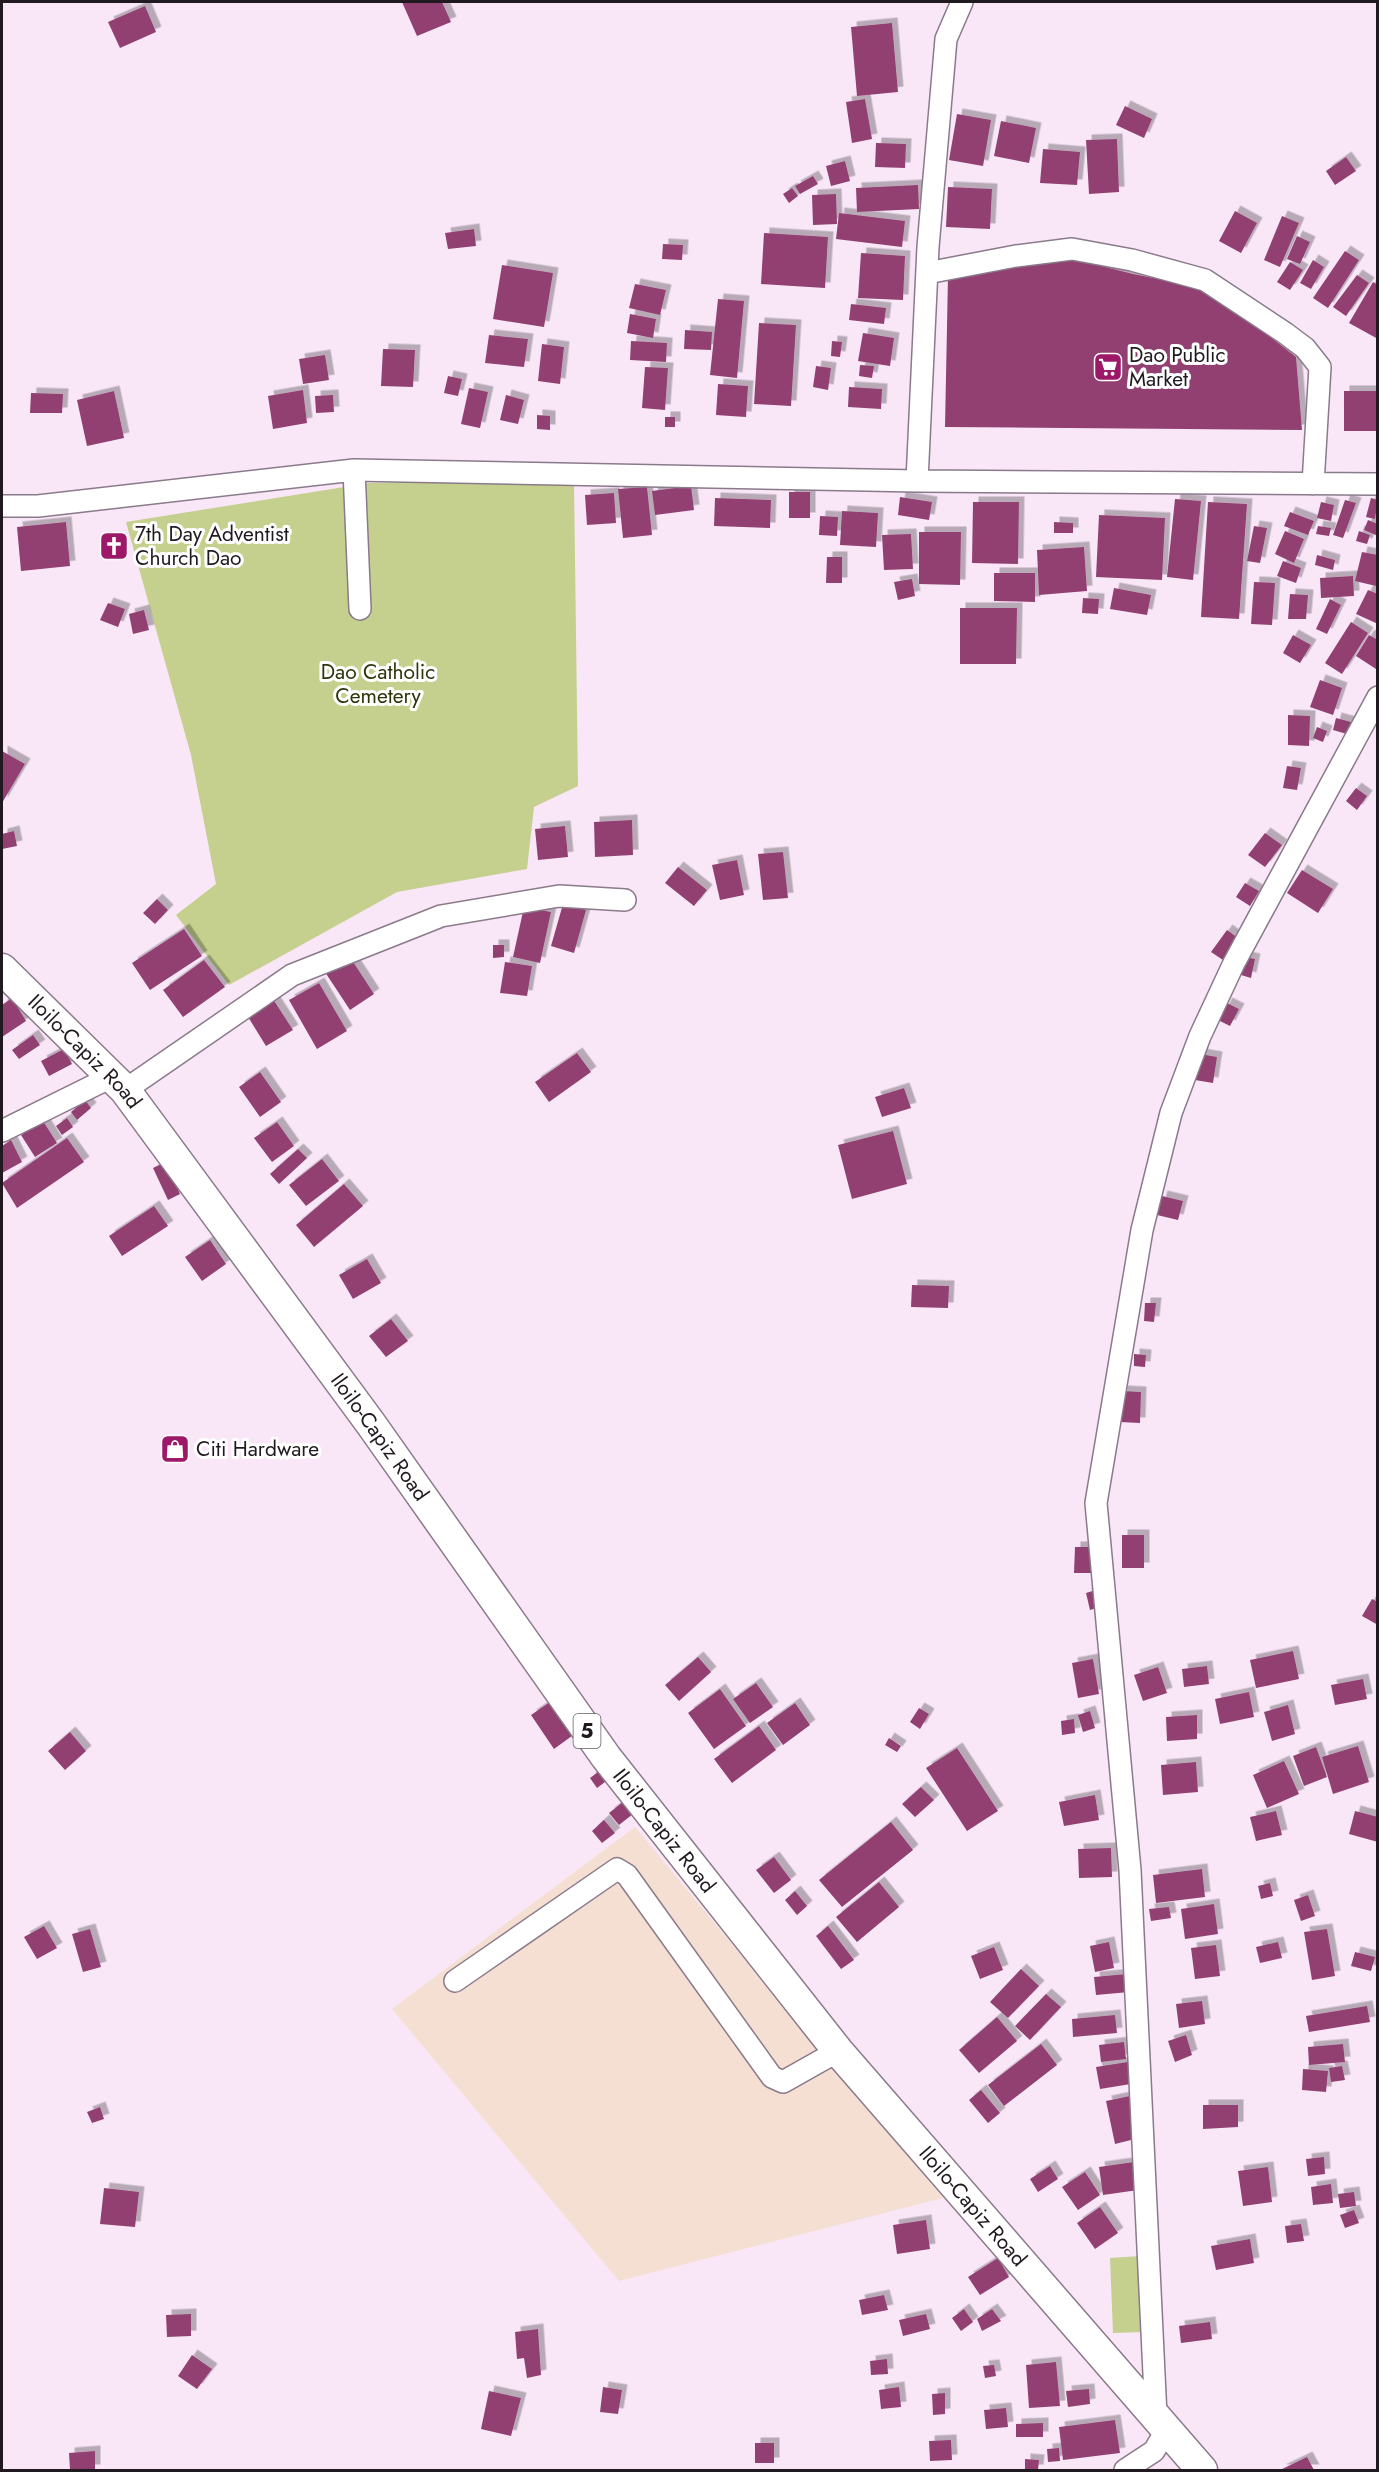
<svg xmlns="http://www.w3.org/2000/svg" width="1379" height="2472" viewBox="0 0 1379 2472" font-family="Jost,sans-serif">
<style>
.medical{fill:#f5dfd2}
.green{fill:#c6d08e}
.building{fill:#914171;filter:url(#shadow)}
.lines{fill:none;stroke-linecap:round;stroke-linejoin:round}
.minor-casing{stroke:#8a7a8a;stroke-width:24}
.highway-casing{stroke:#8a7a8a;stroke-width:33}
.minor{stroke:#fff;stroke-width:21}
.highway{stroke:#fff;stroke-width:30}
.labels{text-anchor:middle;stroke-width:6;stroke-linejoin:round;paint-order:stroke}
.shield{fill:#fff;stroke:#635e62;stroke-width:1.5}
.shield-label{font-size:20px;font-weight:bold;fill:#20191f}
.poi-label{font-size:21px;fill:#20191f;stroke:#fff;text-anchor:start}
.park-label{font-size:21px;fill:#2f3309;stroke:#fff}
.street-label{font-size:21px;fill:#20191f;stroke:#fff}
</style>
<defs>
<filter id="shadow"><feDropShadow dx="5.5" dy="-5.5" stdDeviation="0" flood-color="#0004"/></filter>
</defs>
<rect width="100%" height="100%" fill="#f9e7f8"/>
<path class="medical" d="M635,1827L943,2198L619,2281L392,2009Z"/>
<path class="green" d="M574,481L578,786L534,807L527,869L397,892L229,985L176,915L216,884L191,755L126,522L369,483Z
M1140,2256L1143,2332L1113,2333L1110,2258Z"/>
<path class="building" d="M402,2H442L451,22L417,36Z
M145,6L156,32L120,48L108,22Z
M892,23L898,92L857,96L851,27Z
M865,99L872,139L852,143L846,102Z
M1125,106L1152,119L1144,138L1116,125Z
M957,114L991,120L983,166L949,160Z
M1001,121L1036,128L1029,163L994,156Z
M1117,139L1119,192L1089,194L1086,140Z
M876,143L906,144L905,168L875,167Z
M1043,149L1080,152L1077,185L1040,183Z
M1346,157L1356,171L1335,185L1326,171Z
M845,161L850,181L831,186L826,166Z
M813,176L818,184L800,194L795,186Z
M918,185L919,209L857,212L856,188Z
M948,187L992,189L990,229L946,227Z
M792,188L798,196L789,203L783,194Z
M836,194L837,224L813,225L812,195Z
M1235,211L1257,223L1241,253L1219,241Z
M839,213L905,221L902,247L836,239Z
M1282,216L1299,223L1280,267L1264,260Z
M474,229L476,246L448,249L445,233Z
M764,233L828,237L825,288L761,284Z
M1297,236L1310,242L1300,264L1287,259Z
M663,244L683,245L682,260L662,259Z
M1345,251L1359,260L1328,308L1313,298Z
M861,253L905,256L903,300L858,298Z
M1058,255L1133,274L1209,289L1296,357L1302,430L945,427L948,276Z
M1313,260L1324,267L1311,289L1300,283Z
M1290,262L1303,270L1290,290L1277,282Z
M502,265L553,273L544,327L493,319Z
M1357,275L1369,283L1346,316L1333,307Z
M1373,282L1378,285V339L1349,323Z
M635,284L666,290L660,315L629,308Z
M718,299L744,301L737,378L710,375Z
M851,304L886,308L884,324L849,320Z
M630,314L656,319L653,338L627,333Z
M759,323L796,325L791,406L754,404Z
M685,330L712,332L711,350L684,349Z
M863,333L894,338L890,366L858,361Z
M489,335L528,339L524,367L485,363Z
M631,341L667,343L666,362L630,360Z
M832,341L842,342L840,357L831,356Z
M542,344L564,347L560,384L538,381Z
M383,349L415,350L413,387L381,386Z
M325,355L329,380L303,384L299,359Z
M860,365L874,366L872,378L859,376Z
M816,366L831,368L828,390L813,387Z
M645,367L668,368L665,410L642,408Z
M448,376L462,379L458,396L444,393Z
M718,384L748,386L746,417L716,415Z
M849,387L882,389L881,409L848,407Z
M469,388L488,392L480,428L461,424Z
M303,390L307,423L273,429L268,396Z
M114,391L124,438L87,446L77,400Z
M1344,391H1378V431H1344Z
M31,393L63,394L62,413H30Z
M333,395L334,412L316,413L315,396Z
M506,395L524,400L518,424L500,420Z
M537,415L550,416V430L537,429Z
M665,417H675V427H665Z
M691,486L694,510L655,515L652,491Z
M647,487L652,535L623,538L618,489Z
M789,492H810V518H789Z
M614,493L616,523L587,525L585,495Z
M900,497L932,502L929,520L898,515Z
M715,498L771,500L770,528L714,526Z
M1371,498L1378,500L1375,519L1366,517Z
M1175,499L1201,501L1193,580L1167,577Z
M1345,500L1356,503L1343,538L1333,535Z
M973,502H1019L1018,564L972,563Z
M1208,502L1247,504L1239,619L1201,617Z
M1321,502L1334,505L1331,521L1317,518Z
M842,511L878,513L876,547L840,545Z
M1290,512L1314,521L1308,535L1284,526Z
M1099,515L1165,518L1162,580L1096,577Z
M820,516L838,517L837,536L819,535Z
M1368,520L1378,524V536L1364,530Z
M66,522L70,566L21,571L17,527Z
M1054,522L1073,523V533H1054Z
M1254,526L1267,528L1260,563L1247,561Z
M1318,526L1331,528L1329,536L1316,534Z
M1285,531L1304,539L1294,563L1275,554Z
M1359,531L1370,535L1367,544L1356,541Z
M919,532H961L960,585L919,584Z
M911,534L913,569L884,570L882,535Z
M1084,547L1087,591L1039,595L1037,550Z
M1362,552L1378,555L1376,586L1355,581Z
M1317,555L1335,560L1333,570L1315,565Z
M827,557H842V583H826Z
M1283,561L1301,568L1296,583L1277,576Z
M994,573H1035V602L994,601Z
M1353,576L1354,596L1321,598L1320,578Z
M912,579L915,596L898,600L894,582Z
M1254,582L1275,583L1272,625L1251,624Z
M1114,588L1151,595L1147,615L1110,609Z
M1368,590L1378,594V624L1356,614Z
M1290,594L1308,595L1306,619H1288Z
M1083,598L1099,599L1098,614L1082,613Z
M1330,599L1341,605L1327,634L1316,629Z
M108,603L125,609L118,627L100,620Z
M960,608H1017L1016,664H960Z
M144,610L149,630L133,634L129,614Z
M1351,622L1368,633L1342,674L1325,663Z
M1293,635L1311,645L1300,663L1283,653Z
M1369,635L1378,640L1376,669L1356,656Z
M1320,680L1342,688L1333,715L1310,707Z
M1288,715L1310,716L1309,746L1288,745Z
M1336,718L1351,722L1347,734L1333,730Z
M1317,727L1327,731L1323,742L1313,738Z
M2,751L25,764L2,803Z
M1287,766L1301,768L1297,790L1283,788Z
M1356,788L1367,796L1357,810L1346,801Z
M632,820L633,855L595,857L594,822Z
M565,826L568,857L538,860L535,829Z
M14,831L17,846L2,849V834Z
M1265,833L1282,845L1265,867L1248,855Z
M783,852L788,898L763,900L758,854Z
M737,860L744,895L720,900L712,865Z
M678,867L707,890L694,906L665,883Z
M1302,870L1333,889L1318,913L1287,893Z
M1245,883L1259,891L1250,906L1236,897Z
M157,899L168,910L155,924L143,913Z
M563,904L586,910L574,953L551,946Z
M524,907L551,912L540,963L513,957Z
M184,929L202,956L150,990L132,963Z
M1227,930L1238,938L1223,960L1211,952Z
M493,945H504V957L493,958Z
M348,954L374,994L350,1010L323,969Z
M1245,957L1255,959L1251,978L1241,975Z
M204,960L225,987L183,1017L163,990Z
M505,962L532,966L527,996L500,993Z
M319,983L347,1031L317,1049L289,1000Z
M271,996L293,1030L266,1046L245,1012Z
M12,998L26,1021L2,1037V1005Z
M1227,1003L1239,1009L1230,1026L1218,1020Z
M33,1035L40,1045L19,1059L12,1050Z
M64,1049L72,1064L49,1076L41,1061Z
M577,1053L591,1072L549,1102L535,1082Z
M1200,1054L1217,1057L1213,1083L1195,1080Z
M260,1072L281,1102L260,1117L239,1087Z
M904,1088L911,1108L882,1117L875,1097Z
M85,1100L91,1108L77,1120L71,1112Z
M67,1118L73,1127L62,1135L56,1126Z
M43,1121L57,1143L35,1157L21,1135Z
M277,1122L294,1146L272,1162L254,1138Z
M893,1131L907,1184L852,1199L838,1145Z
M67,1138L84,1162L17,1208L2,1183Z
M11,1140L22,1162L2,1173V1146Z
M298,1149L307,1158L279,1184L270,1174Z
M322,1159L339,1181L306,1206L289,1185Z
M165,1162L180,1194L168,1200L153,1168Z
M344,1184L363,1206L314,1247L296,1225Z
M1162,1196L1183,1201L1178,1220L1157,1215Z
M154,1206L168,1226L122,1256L109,1236Z
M210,1240L226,1264L202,1281L185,1257Z
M367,1259L381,1283L353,1299L339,1275Z
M912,1285L949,1286L948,1308L911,1307Z
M1145,1303H1156L1154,1322L1144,1321Z
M391,1319L408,1341L386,1357L369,1336Z
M1134,1354L1146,1355L1145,1367L1134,1366Z
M1122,1391L1141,1392L1140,1423L1120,1422Z
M1122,1535H1144V1568H1122Z
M1075,1547H1093V1573H1074Z
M1099,1589L1103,1606L1090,1610L1086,1593Z
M1372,1599L1378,1602V1625L1362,1616Z
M1293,1651L1299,1679L1256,1688L1250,1660Z
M698,1657L711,1672L679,1701L665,1685Z
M1093,1659L1099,1694L1078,1698L1072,1663Z
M1207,1666L1209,1684L1184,1687L1182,1669Z
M1158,1667L1167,1693L1143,1701L1134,1675Z
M1363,1679L1367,1699L1335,1705L1331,1685Z
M756,1683L773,1707L750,1723L733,1699Z
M720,1689L746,1726L714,1749L688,1713Z
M1249,1692L1254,1717L1220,1724L1215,1699Z
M553,1700L576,1733L554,1749L531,1715Z
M795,1703L810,1725L783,1745L767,1723Z
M1288,1705L1295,1734L1272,1741L1264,1712Z
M919,1708L929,1714L920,1729L910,1722Z
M1090,1711L1095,1728L1083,1732L1078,1715Z
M1197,1715V1739L1167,1741L1166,1717Z
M1074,1719L1075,1733L1062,1735L1061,1721Z
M759,1726L776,1750L732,1783L714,1759Z
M70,1732L86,1751L65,1770L48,1751Z
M889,1738L901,1746L897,1752L885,1745Z
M1358,1746L1369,1782L1333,1794L1322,1757Z
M1316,1747L1327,1777L1304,1786L1293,1756Z
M957,1748L998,1811L967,1831L926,1768Z
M1284,1761L1299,1794L1267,1808L1253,1775Z
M1196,1762L1198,1792L1163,1795L1161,1765Z
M602,1769L609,1779L597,1788L590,1778Z
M921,1787L934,1800L915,1817L902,1804Z
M1095,1795L1099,1820L1064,1826L1059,1802Z
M628,1798L638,1810L619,1825L609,1813Z
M1276,1811L1282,1835L1256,1841L1250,1817Z
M1355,1811L1378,1817V1842L1349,1834Z
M604,1820L615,1833L602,1843L592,1831Z
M891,1822L913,1850L842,1907L819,1880Z
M1111,1848L1112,1877L1079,1878L1078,1849Z
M774,1857L791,1880L774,1893L756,1870Z
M1202,1869L1205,1897L1156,1903L1153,1875Z
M879,1882L899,1907L857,1942L836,1917Z
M1270,1883L1273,1896L1261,1899L1258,1886Z
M795,1891L807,1906L797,1915L785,1900Z
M1308,1895L1315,1916L1301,1921L1294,1900Z
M1214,1904L1218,1934L1185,1939L1181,1909Z
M1169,1907L1171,1918L1151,1921L1149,1909Z
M44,1926L57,1948L37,1959L24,1937Z
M828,1926L854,1960L841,1969L816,1936Z
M90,1929L101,1967L83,1972L72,1934Z
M1327,1929L1335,1976L1312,1980L1304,1932Z
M1109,1942L1114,1968L1095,1972L1090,1946Z
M1278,1942L1282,1958L1260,1963L1256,1947Z
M1216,1945L1220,1976L1195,1979L1191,1948Z
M994,1947L1003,1970L980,1979L971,1956Z
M1355,1952L1375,1957L1371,1971L1351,1966Z
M1021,1969L1039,1986L1008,2018L990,2002Z
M1127,1974L1129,1992L1096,1995L1094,1977Z
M1046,1994L1061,2007L1030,2040L1015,2026Z
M1202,2001L1205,2024L1179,2028L1176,2004Z
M1367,2006L1370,2022L1309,2032L1306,2016Z
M1115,2015L1117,2033L1073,2037L1072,2019Z
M997,2017L1017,2041L979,2073L959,2050Z
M1186,2035L1192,2055L1175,2062L1168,2041Z
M1124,2042L1126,2059L1101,2062L1099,2045Z
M1041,2044L1057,2065L1004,2106L988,2085Z
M1343,2044L1345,2062L1309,2065L1308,2047Z
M1134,2061L1137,2083L1100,2089L1096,2067Z
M1342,2066L1345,2080L1331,2082L1329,2068Z
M1303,2069L1328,2071L1326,2092L1302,2090Z
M981,2090L1000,2113L988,2123L969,2100Z
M1130,2096L1139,2138L1115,2144L1106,2101Z
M1203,2105H1238V2127L1203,2129Z
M100,2107L104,2119L92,2123L87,2112Z
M1324,2157L1325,2174L1308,2176L1306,2159Z
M1134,2162L1138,2190L1103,2195L1099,2167Z
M1050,2166L1058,2179L1038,2192L1030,2179Z
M1268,2167L1272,2202L1243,2206L1238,2171Z
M1085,2172L1100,2195L1078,2210L1062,2187Z
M1331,2184L1333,2203L1313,2205L1311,2187Z
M104,2188L139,2192L135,2227L100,2224Z
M1354,2192L1356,2206L1340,2208L1338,2194Z
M1100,2207L1118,2233L1095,2249L1077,2223Z
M1354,2210L1359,2223L1345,2228L1340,2215Z
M926,2220L930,2249L897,2254L893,2225Z
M1301,2224L1304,2241L1287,2243L1285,2226Z
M1250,2239L1254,2263L1216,2270L1211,2246Z
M998,2258L1009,2277L980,2295L968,2277Z
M884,2295L888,2310L862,2315L859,2300Z
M964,2309L973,2322L961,2331L952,2318Z
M992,2309L1001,2321L982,2331L977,2319Z
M191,2314V2336L167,2337L166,2315Z
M926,2314L930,2329L903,2336L899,2320Z
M1210,2322L1212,2339L1181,2343L1179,2326Z
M538,2329L541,2375L527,2378L524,2358L517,2359L515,2332Z
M192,2355L212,2369L197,2389L178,2376Z
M887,2359L888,2374L871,2375L870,2361Z
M1056,2362L1060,2406L1029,2408L1026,2365Z
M994,2365L996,2376L985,2378L983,2366Z
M603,2387L622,2390L618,2414L600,2412Z
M899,2387L901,2407L881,2409L879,2390Z
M1089,2389L1090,2404L1068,2407L1066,2391Z
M489,2391L521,2398L511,2436L481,2429Z
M945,2393V2414L933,2415L932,2394Z
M1006,2408L1008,2427L986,2429L984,2410Z
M1115,2420L1120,2453L1063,2460L1059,2427Z
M1043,2423V2437H1016V2424Z
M951,2440L952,2460L930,2461L929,2441Z
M755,2443H774V2463H755Z
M1059,2448L1060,2461L1048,2462L1047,2449Z
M95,2451V2470H70L69,2453Z
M1307,2457L1314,2470H1280Z
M1025,2459L1039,2460L1038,2470H1025Z"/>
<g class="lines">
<g class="minor-casing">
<path id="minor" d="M927,273L1016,256L1072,249L1132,260L1205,280L1285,333L1305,348L1320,367L1313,484
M354,470L360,609
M917,481L928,247L946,39L962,2
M2,506H38L354,470L917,481L1378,484
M125,1090L292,975L441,916L559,896L625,900
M2,1131L113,1076
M455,1981L617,1869L627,1875L772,2077L783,2082L838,2051
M1156,2416L1130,1870L1096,1503L1142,1230L1171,1113L1200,1036L1234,963L1378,697
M1125,2470L1154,2451L1167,2429"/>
</g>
<g class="highway-casing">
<g id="highway">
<path id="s1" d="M2,969L125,1090L371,1424L606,1757L838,2051L1202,2470"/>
</g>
</g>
<use href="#minor" class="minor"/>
<use href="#highway" class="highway"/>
</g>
<defs>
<g id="supermarket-square" transform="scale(1.5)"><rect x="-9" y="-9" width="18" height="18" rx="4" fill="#9d1869" stroke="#fff"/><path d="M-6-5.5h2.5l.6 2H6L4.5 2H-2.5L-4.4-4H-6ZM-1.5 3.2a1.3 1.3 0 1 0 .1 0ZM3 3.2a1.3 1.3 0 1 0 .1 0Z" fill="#fff"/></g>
<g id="church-square" transform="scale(1.5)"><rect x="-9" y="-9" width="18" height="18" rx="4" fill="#9d1869" stroke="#fff"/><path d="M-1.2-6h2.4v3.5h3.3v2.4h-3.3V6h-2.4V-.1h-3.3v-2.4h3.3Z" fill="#fff"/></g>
<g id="shop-square" transform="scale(1.5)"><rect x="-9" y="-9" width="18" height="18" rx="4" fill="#9d1869" stroke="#fff"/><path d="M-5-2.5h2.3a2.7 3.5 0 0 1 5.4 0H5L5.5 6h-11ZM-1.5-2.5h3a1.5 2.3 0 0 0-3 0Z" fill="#fff"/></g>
</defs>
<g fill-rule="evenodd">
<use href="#supermarket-square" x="1108" y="367"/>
<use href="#church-square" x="114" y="546"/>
<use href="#shop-square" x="175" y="1449"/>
</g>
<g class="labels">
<rect class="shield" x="573.5" y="1714" width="27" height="34" rx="4.5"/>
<g class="shield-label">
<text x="587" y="1738">5</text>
</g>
<g class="poi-label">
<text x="1129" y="362">Dao Public<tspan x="1129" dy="24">Market</tspan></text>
<text x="135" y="541">7th Day Adventist<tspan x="135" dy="24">Church Dao</tspan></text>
<text x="196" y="1456">Citi Hardware</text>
</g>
<g class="park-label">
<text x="378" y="679">Dao Catholic<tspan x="378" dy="24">Cemetery</tspan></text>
</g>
<g class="street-label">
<text dy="7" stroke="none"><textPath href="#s1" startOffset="117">Iloilo-Capiz Road</textPath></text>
<text dy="7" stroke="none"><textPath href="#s1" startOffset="603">Iloilo-Capiz Road</textPath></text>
<text dy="7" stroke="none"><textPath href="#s1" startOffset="1089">Iloilo-Capiz Road</textPath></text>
<text dy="7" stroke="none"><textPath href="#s1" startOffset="1575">Iloilo-Capiz Road</textPath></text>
</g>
</g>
<rect width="1379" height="2472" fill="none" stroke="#20191f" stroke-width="6"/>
</svg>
